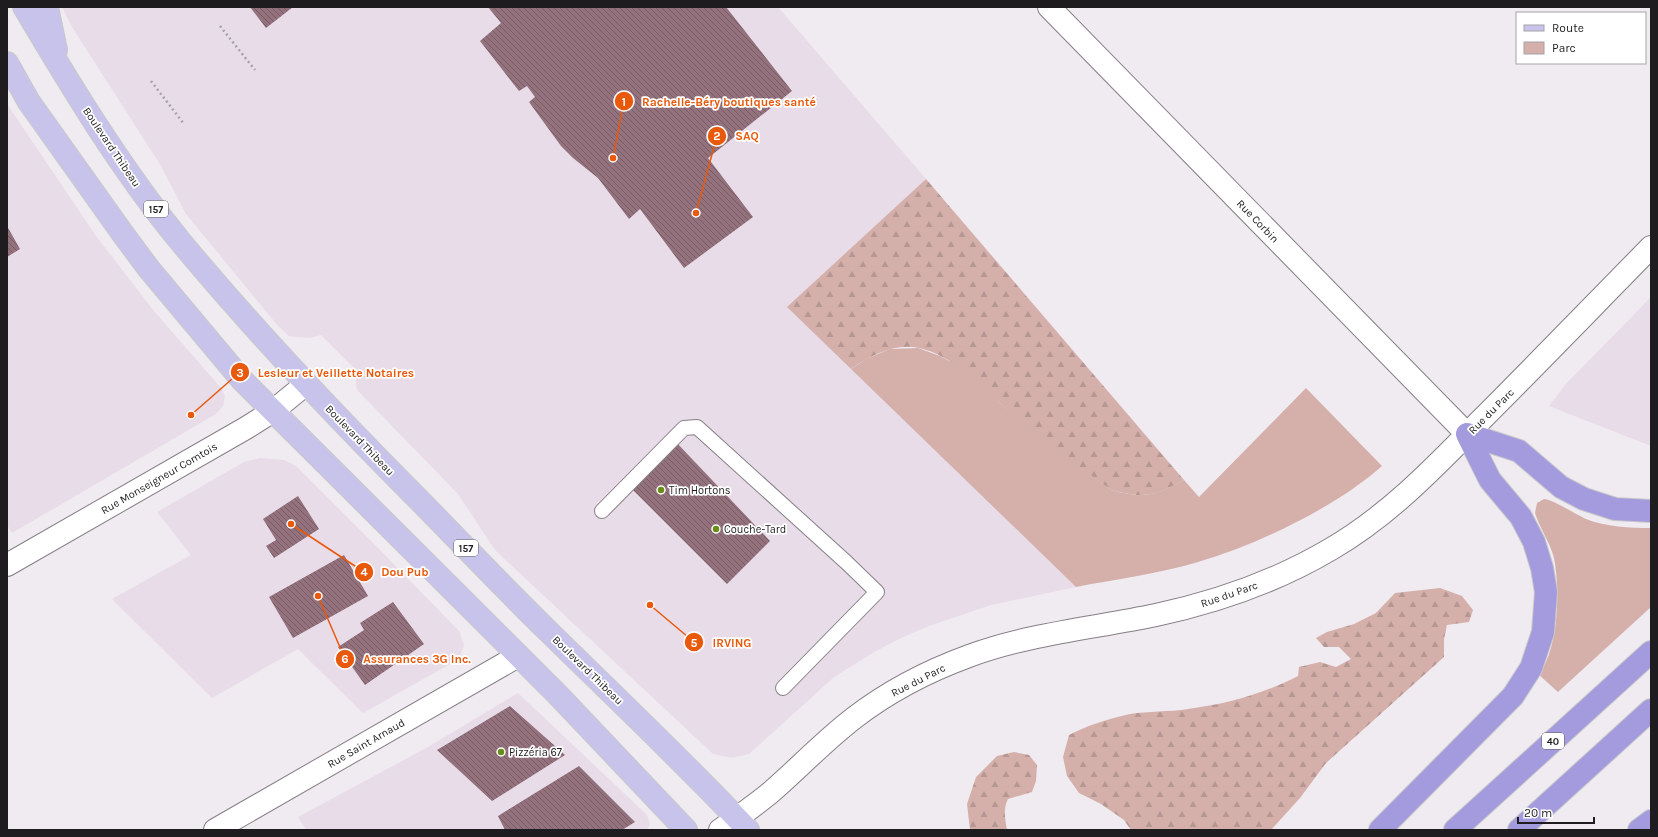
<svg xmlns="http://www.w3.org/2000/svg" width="1658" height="837" viewBox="0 0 1658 837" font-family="Karla,sans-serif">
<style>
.built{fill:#e8dce9}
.green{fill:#d5b0ab}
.forest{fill:url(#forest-firs)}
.building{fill:url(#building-back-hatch)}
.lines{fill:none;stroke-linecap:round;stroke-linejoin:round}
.lane-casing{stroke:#857f85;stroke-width:16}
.street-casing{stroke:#857f85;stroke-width:24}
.secondary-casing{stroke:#857f85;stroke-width:24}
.primary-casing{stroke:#c9c9c9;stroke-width:24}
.highway-casing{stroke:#c9c9c9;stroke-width:24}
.path{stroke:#a6a1a6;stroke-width:2.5;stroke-dasharray:2 3;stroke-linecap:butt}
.lane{stroke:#fff;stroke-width:14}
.street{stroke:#fff;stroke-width:22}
.secondary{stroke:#fff;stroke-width:22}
.primary{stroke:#c8c3eb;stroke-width:22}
.highway{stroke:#a39bdd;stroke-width:22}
.poi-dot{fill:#698d17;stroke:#fff;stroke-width:1.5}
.labels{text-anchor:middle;stroke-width:3.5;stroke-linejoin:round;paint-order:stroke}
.shield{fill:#fff;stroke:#626062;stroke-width:1}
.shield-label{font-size:10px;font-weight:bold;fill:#1e1c1e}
.street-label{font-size:11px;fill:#1e1c1e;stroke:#fff}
.poi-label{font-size:11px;fill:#1e1c1e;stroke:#fff;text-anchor:start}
.leader{fill:none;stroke:#e8590c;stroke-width:1.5}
.callout-dot{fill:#e8590c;stroke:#fff;stroke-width:1.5}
.mark-label{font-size:12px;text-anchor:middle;font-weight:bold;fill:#fff}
.callout-label{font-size:12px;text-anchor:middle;font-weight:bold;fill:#e8590c;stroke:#fff;stroke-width:3.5;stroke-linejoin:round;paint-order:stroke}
</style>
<defs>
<pattern id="forest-firs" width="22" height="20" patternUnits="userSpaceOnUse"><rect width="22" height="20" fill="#d5b0ab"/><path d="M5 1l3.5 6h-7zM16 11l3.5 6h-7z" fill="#b69793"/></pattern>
<pattern id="building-back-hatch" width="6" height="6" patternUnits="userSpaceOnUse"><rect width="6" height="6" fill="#93717d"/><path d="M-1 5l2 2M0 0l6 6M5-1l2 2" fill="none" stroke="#775c66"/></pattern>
</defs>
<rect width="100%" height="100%" fill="#f0eaf1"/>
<path class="built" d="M62,7H778L926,179L788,307L1076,587L991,605L929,626L901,638L874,652L833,678L749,754L732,758L713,754L495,550L458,494L359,392L356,387V381L358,372L321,335L310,338L296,337L289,336L278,326L186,214L161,166L72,27Z
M7,104L96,236L154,311L221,388L225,396L223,406L216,414L12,533L7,525Z
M1651,297V446L1549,406L1565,385Z
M260,458L284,460L296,466L383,553L459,631L464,645L459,659L363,713L298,649L212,698L112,599L191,555L157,512L244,462Z
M518,693L647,815L650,824L647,830H306L298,817L428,747Z"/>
<path class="green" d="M918,348L940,356L962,368L1001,404L1111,490C1145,499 1154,496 1184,480L1199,497L1306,388L1382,466C1336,507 1257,545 1198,562C1158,574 1117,579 1076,587L851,369L866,359L890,349Z
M1544,499C1552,499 1577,515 1586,519C1606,527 1630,528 1651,528V607L1558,692L1538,674C1559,652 1560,587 1554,558C1550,542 1540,529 1535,513L1537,503Z"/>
<path class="forest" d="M926,179L1184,480C1155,496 1145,499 1111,490C1074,462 1036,435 1001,404C975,383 954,356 919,348C895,343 871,355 851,369L787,307Z
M1440,588L1462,596L1473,610L1469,622L1447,625L1444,639V657L1326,763L1300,798L1271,830H1131L1124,820L1101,804L1079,793L1067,776L1063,757L1069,735C1088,725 1108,719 1130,714C1148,711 1169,712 1188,709C1227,704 1263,694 1298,676L1299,667L1320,662L1336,667L1351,659L1339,647H1324L1316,638L1327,632L1354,624L1376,613L1395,593Z
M1014,752L1029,755L1037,765L1036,781L1032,792L1008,799C1003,809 1005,819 1007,830H970L967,804L976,777L997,756Z"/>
<path class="building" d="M250,7H293L266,28Z
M488,7H726L792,91L708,158L753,217L684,268L640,209L629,219L598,178L573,158L561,146L529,102L535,97L527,86L519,91L480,41L501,23Z
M7,226L20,249L7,257Z
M674,440L770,541L727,584L628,485Z
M298,496L319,529L274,558L266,546L276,540L263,519Z
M344,555L368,596L293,638L269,597Z
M393,602L424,644L365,685L338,647L364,630L360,623Z
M510,706L565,755L492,801L437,750Z
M579,766L635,822L622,830H505L498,816Z"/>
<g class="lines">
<g class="lane-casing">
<path id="lane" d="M602,511L684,428L697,427L846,562L877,592L783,688"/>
</g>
<g class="street-casing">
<path id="street" d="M1049,7L1467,434
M7,565L246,428L273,411L306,384
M215,830L518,656"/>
</g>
<g class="secondary-casing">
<path id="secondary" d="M720,830C737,818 754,806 770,793C799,768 824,741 854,718C889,691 928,671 969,656C1028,634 1094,628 1156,615C1217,602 1277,581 1331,549C1388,516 1434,468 1480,421C1538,363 1594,305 1651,247"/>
</g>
<g class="primary-casing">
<path id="primary" d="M24,7C72,88 121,169 180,241C257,334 339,420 424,505C465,547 506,590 548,631C615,697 683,761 748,830
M47,7L56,50
M7,63L29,102L123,234L149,269L242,380L557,694L686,830"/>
</g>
<g class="highway-casing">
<path id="highway" d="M1467,434L1519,451L1561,487L1584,499L1615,509L1651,511
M1380,830L1513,696L1531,668L1543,632L1546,592L1542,568L1534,542L1521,517L1490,480L1467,434
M1455,830L1651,652
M1519,830L1651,710
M1639,830L1651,821"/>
</g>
<path class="path" d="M220,26L255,70
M151,81L184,124"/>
<use href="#lane" class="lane"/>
<use href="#street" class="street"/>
<use href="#secondary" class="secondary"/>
<use href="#primary" class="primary"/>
<use href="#highway" class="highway"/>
</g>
<g class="poi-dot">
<circle cx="661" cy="490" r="4"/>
<circle cx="716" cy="529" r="4"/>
<circle cx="501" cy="752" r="4"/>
</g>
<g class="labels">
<g class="shield">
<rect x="144" y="201" width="24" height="16" rx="3"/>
<rect x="454" y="540" width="24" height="16" rx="3"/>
<rect x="1542" y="733" width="22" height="16" rx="3"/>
</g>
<g class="shield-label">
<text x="156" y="213">157</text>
<text x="466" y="552">157</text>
<text x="1553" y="745">40</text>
</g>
<g class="street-label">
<text transform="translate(112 147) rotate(56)" y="4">Boulevard Thibeau</text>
<text transform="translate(1258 221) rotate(46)" y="4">Rue Corbin</text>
<text transform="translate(1491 411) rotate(-45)" y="4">Rue du Parc</text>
<text transform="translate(360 440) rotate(46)" y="4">Boulevard Thibeau</text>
<text transform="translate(159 478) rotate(-30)" y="4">Rue Monseigneur Comtois</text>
<text transform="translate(1229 594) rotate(-19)" y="4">Rue du Parc</text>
<text transform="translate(588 670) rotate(44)" y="4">Boulevard Thibeau</text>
<text transform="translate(918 680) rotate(-27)" y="4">Rue du Parc</text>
<text transform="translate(366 743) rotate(-30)" y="4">Rue Saint Arnaud</text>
</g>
<g class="poi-label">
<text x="669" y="494">Tim Hortons</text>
<text x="724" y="533">Couche-Tard</text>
<text x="509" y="756">Pizzéria 67</text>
</g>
</g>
<path class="leader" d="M613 158L624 101M696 213L717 136M191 415L240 372M291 524L364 572M650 605L694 642M318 596L345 659"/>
<g class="callout-dot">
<circle cx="613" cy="158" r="4"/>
<circle cx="696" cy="213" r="4"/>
<circle cx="191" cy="415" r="4"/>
<circle cx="291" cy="524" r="4"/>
<circle cx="650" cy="605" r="4"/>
<circle cx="318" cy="596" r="4"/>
<circle cx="624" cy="101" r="10"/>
<circle cx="717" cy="136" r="10"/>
<circle cx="240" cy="372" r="10"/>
<circle cx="364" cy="572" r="10"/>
<circle cx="694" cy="642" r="10"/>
<circle cx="345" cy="659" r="10"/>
</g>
<g class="mark-label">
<text x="624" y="106">1</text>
<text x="717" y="140">2</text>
<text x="240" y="377">3</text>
<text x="364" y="576">4</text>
<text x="694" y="647">5</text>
<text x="345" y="663">6</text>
</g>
<g class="callout-label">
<text x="729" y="106">Rachelle-Béry boutiques santé</text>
<text x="747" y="140">SAQ</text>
<text x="336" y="377">Lesieur et Veillette Notaires</text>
<text x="405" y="576">Dou Pub</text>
<text x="732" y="647">IRVING</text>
<text x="417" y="663">Assurances 3G Inc.</text>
</g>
<rect width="1658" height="837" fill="none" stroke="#1e1c1e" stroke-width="16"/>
<rect x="1516" y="12" width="130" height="52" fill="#ffffff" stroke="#a5a4a5"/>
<rect x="1524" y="25" width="20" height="6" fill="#c8c3eb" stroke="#a5a4a5"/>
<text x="1552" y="32" font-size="12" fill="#1e1c1e">Route</text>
<rect x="1524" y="42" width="20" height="12" fill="#d5b0ab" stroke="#a5a4a5"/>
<text x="1552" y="52" font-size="12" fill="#1e1c1e">Parc</text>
<path d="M1518 817v6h76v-6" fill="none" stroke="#1e1c1e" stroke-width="2"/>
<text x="1524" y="817" font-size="12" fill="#1e1c1e" stroke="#ffffff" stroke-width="3" paint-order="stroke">20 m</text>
</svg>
